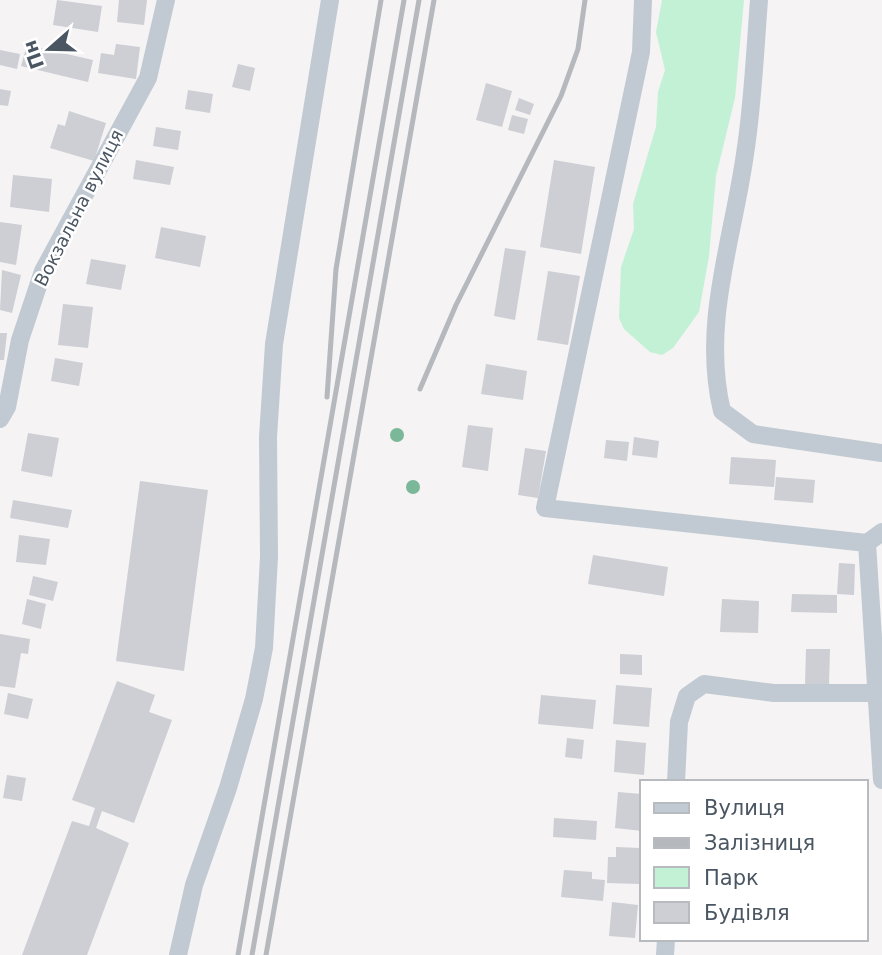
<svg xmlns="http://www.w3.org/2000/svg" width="882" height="955" viewBox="0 0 882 955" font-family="'DejaVu Sans',sans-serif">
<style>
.green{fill:#c3f1d5}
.building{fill:#cdcfd5}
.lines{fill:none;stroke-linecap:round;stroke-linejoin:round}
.minor{stroke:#c1cad2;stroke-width:18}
.rail{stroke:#b5b8bd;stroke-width:5}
.tree{fill:#7bb799}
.labels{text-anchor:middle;stroke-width:5;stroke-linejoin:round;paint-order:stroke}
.street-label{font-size:18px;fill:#4a5661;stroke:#fff}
</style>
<rect width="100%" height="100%" fill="#f5f3f3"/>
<path class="green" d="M662,0H744L735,98L716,176L709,256L699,312L673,348L662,355L650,352L624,329L619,318L621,267L634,229L633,204L656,127L658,92L665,70L656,32Z"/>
<path class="building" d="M57,0L102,6L98,32L53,25Z
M119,0H147L144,25L117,22Z
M116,44L140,47L136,79L98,73L101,53L114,55Z
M27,45L93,60L88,82L21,66Z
M0,50L20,54L17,69L0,65Z
M238,64L255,68L250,91L232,87Z
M486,83L512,91L502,127L476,120Z
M0,89L11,91L8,106L0,105Z
M188,90L213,94L210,113L185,109Z
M519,98L534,104L530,115L515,110Z
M69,111L106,123L94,161L50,148L58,124L65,126Z
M512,115L528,119L524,134L508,130Z
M156,127L181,131L178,150L153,146Z
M136,160L174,167L170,185L133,179Z
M554,160L595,167L581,254L540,247Z
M13,175L52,179L49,212L10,207Z
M0,222L22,225L16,265L0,262Z
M161,227L206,236L200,267L155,258Z
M505,248L526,251L515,320L494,316Z
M91,259L126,265L121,290L86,284Z
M2,270L21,275L12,313L0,310Z
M548,271L580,276L568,345L537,340Z
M63,304L93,307L88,348L58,345Z
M0,333H7L4,360H0Z
M55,358L83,363L79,386L51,381Z
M486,364L527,371L523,400L481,394Z
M468,425L493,428L488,471L462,467Z
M28,433L59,438L52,477L21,471Z
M634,437L659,441L657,458L632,455Z
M606,440L629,442L627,461L604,458Z
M525,448L546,451L538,498L518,495Z
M731,457L776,460L774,487L729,484Z
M776,477L815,480L813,503L774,500Z
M140,481L208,490L184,671L116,661Z
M13,500L72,510L68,528L10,518Z
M19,535L50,539L46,565L16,562Z
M593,555L668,567L664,596L588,584Z
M839,563L855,564L854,595L837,594Z
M33,576L58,582L53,601L29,595Z
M792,594L837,595V613L791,612Z
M27,599L46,604L41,629L22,624Z
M722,599L759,601L758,633L720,632Z
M0,634L30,639L28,654L21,653L15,688L0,686Z
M806,649H830L829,686H805Z
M620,654L642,655V675L620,674Z
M117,681L155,695L149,712L172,720L134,823L102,811L96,828L129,843L87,955H22L72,821L89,826L95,808L72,800Z
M616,685L652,688L649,727L613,724Z
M8,693L33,699L28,719L4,714Z
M541,695L596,700L593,729L538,724Z
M567,738L584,740L582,759L565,757Z
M616,740L646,743L644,775L614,772Z
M7,775L26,778L22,801L3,798Z
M618,792L642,794V831L615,828Z
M554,818L597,821L596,840L553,837Z
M616,847L640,848L639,884L607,883L608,857H616Z
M564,870L592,872V879L605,880L603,901L561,897Z
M612,902L638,905L635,938L609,936Z"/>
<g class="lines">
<path class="minor" d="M643,0L641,52L545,508L867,543L882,532
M759,0C755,51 753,103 745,154C733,240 701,324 722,411L753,434L882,453
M0,419L7,407L20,340L43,271L148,78L166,0
M867,543L882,780
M676,782L679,722L687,696L704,684L774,693H876
M178,955L194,885L228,788L254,699L264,648L269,557L268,437L274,344L330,0
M665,955L666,939"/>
<path class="rail" d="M420,389L456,305L561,96L578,49L585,0
M327,397L336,269L381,0
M238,955L404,0
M252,955L419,0
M266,955L434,0"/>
</g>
<g class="tree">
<circle cx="397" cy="435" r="7"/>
<circle cx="413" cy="487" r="7"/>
</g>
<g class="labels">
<g class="street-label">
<text transform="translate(79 208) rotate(-63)" y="6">Вокзальна вулиця</text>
</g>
</g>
<rect x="640" y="780" width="228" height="161" fill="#ffffff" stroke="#b7bbc0" stroke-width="2"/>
<rect x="654" y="803" width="35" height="10" fill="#c1cad2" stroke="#b7bbc0" stroke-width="2"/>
<text x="704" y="815" font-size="21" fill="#4a5661">Вулиця</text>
<rect x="654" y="838" width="35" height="10" fill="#b5b8bd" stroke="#b7bbc0" stroke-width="2"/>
<text x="704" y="850" font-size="21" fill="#4a5661">Залізниця</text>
<rect x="654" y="867" width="35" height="21" fill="#c3f1d5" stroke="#b7bbc0" stroke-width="2"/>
<text x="704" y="885" font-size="21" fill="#4a5661">Парк</text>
<rect x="654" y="902" width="35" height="21" fill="#cdcfd5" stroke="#b7bbc0" stroke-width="2"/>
<text x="704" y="920" font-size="21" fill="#4a5661">Будівля</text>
<g transform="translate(49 49) rotate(250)" stroke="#ffffff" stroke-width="5" paint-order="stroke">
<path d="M0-5L12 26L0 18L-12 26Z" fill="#4a5661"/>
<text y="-10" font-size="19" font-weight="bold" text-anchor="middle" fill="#4a5661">Пн</text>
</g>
</svg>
